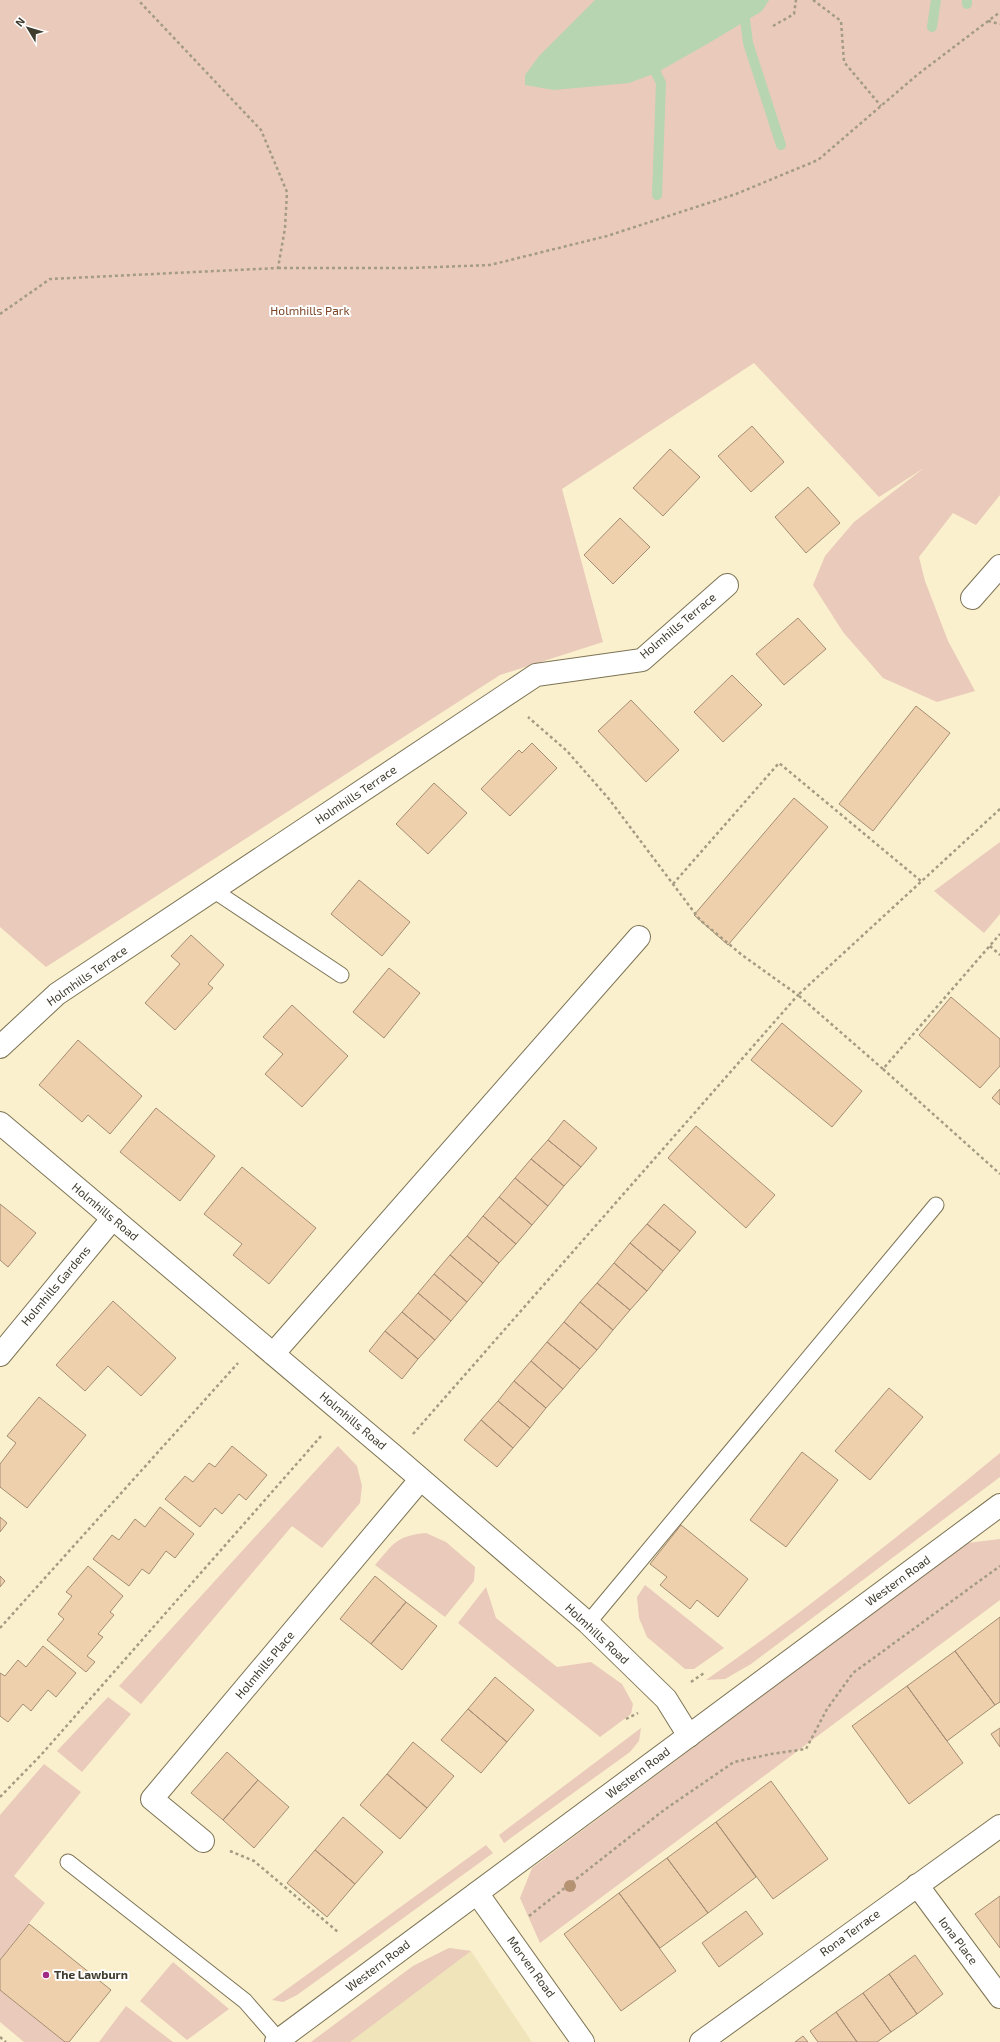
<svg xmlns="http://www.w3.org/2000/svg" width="1000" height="2042" viewBox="0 0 1000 2042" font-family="'Exo 2',sans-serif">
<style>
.built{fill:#f0e4ba}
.green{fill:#eacabb}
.water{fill:#b7d5b0}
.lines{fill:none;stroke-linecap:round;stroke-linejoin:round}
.stream{stroke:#b7d5b0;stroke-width:10}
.building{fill:#eed0ac;stroke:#a48d73}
.lane-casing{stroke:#7d7455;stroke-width:17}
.street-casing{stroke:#7d7455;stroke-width:24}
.secondary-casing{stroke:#7d7455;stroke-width:24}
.path{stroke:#a39b82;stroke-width:2.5;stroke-dasharray:3 3;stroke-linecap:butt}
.lane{stroke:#fff;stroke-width:15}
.street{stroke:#fff;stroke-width:22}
.secondary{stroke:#fff;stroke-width:22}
.tree{fill:#b59272}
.poi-dot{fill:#a02a84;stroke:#fff;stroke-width:1.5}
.labels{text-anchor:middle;stroke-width:4;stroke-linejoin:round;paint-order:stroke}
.park-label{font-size:12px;fill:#7d4627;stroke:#fff}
.street-label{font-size:12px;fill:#3f3b2d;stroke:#fff}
.poi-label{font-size:12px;font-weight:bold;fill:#3f3b2d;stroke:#fff;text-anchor:start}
</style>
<rect width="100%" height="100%" fill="#faf0cd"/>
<path class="built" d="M449,1948L471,1951L532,2042H311L413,1966Z"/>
<path class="green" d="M0,0H1000V495L976,525L953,513L919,557L925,581L948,641L975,691L937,702L883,678L843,632L813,585L825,556L854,522L924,468L879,497L754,363L562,489L603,642L500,675L46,967L0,927Z
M1000,842V914L984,933L934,891Z
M338,1446L357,1466L362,1486L360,1503L322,1548L292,1526L141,1704L119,1686Z
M1000,1453V1477L751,1664L725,1679L706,1680C808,1609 904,1532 1000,1453Z
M426,1533L446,1542L475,1567L474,1581L445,1617L375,1565C394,1543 396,1536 426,1533Z
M1000,1539V1600L540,1943L520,1898L532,1868L967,1543Z
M645,1585L724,1648L694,1669H685L647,1637L639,1618L637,1597Z
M486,1587L496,1618L557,1667L591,1662L622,1684L633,1704L631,1714L600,1737L458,1623Z
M108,1697L131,1714L82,1772L57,1751Z
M641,1728L639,1741L630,1752L504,1843L499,1835Z
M44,1764L81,1792L14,1876L45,1903L0,1960V1815Z
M486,1845L493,1853L297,1995L283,2002L272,2000Z
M449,1948L471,1951L350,2042H311L413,1966Z
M173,1962L229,2009L187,2040L140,2001Z
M0,1990L65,2042H24L0,2022Z
M126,2006L173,2042H99Z"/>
<path class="water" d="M595,0H769L762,11L709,43L656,73L629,83L554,90L525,85V75L539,56Z"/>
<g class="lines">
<path class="stream" d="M967,0V4
M745,19L748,43L781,145
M932,27L936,0
M656,73L661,83L657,195"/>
</g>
<path class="building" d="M752,426L784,462L751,492L718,456Z
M670,449L700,477L663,516L633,488Z
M808,487L840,523L806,553L775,517Z
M620,518L650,547L613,584L584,555Z
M798,618L826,649L784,685L756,654Z
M732,675L762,705L723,742L694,712Z
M631,700L679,750L646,782L598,731Z
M916,706L950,733L873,831L839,804Z
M532,743L557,768L510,816L481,789L519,750L522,753Z
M434,783L467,813L428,854L396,824Z
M794,798L828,827L728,945L694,915Z
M359,880L410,922L382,956L331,914Z
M191,935L224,965L208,984L213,988L175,1030L145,1003L180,964L171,956Z
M389,968L420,993L384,1038L353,1012Z
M951,997L1000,1039V1066L980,1088L919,1035Z
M292,1005L348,1056L302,1107L265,1074L283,1054L263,1037Z
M782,1023L862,1091L832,1127L751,1060Z
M78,1040L142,1096L110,1134L88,1115L82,1122L39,1085Z
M1000,1089V1105L992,1098Z
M156,1108L215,1156L180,1201L120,1152Z
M564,1120L597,1148L581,1167L548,1140Z
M696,1126L775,1195L746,1228L668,1158Z
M548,1140L581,1167L564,1186L531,1159Z
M531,1159L564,1186L548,1206L515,1178Z
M242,1167L316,1228L269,1284L233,1255L242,1244L204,1214Z
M515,1178L548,1206L532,1225L499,1197Z
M499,1197L532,1225L516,1244L483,1216Z
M0,1204L36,1233L8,1267L0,1260Z
M664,1204L696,1232L680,1251L647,1224Z
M483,1216L516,1244L499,1263L467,1236Z
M647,1224L680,1251L663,1271L630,1243Z
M467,1236L499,1263L483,1283L450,1255Z
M630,1243L663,1271L647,1291L614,1263Z
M450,1255L483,1283L467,1302L434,1274Z
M614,1263L647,1291L630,1310L597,1283Z
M434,1274L467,1302L451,1321L418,1293Z
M597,1283L630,1310L613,1330L580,1302Z
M418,1293L451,1321L435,1340L402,1312Z
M113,1301L176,1358L141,1396L108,1366L85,1391L56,1365Z
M580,1302L613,1330L597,1350L564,1322Z
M402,1312L435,1340L418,1359L385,1331Z
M564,1322L597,1350L580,1369L547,1342Z
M385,1331L418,1359L402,1379L369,1351Z
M547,1342L580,1369L563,1389L531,1361Z
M531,1361L563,1389L546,1408L514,1381Z
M514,1381L546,1408L530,1428L498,1401Z
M889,1388L923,1417L870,1480L835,1451Z
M39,1397L86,1435L27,1508L0,1487V1464L16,1443L7,1436Z
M498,1401L530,1428L513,1448L481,1420Z
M481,1420L513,1448L497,1467L464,1440Z
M232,1446L267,1475L246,1500L239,1494L222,1514L215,1508L200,1527L165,1499L185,1476L193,1482L209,1463L215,1467Z
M802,1452L838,1480L786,1547L750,1520Z
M160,1507L194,1534L175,1558L166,1551L149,1574L142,1569L129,1586L93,1559L112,1535L119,1540L135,1519L145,1527Z
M0,1517L7,1523L0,1532Z
M681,1525L748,1579L718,1617L697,1600L690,1609L660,1585L667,1577L650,1564Z
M88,1566L123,1596L110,1612L114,1615L98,1634L103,1637L87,1656L95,1662L86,1672L47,1640L64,1619L58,1614L72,1596L66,1592Z
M0,1576L5,1581L0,1587Z
M375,1576L406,1602L371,1644L340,1619Z
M406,1602L437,1626L402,1670L371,1644Z
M1000,1617V1702L995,1705L955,1651Z
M43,1646L76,1673L56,1697L48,1690L31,1711L23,1704L8,1722L0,1716V1673L5,1676L18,1660L26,1667Z
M955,1651L995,1705L947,1741L907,1686Z
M495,1677L534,1710L507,1742L468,1709Z
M907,1686L963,1763L909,1804L852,1726Z
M468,1709L507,1742L481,1773L441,1740Z
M1000,1728V1747L991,1734Z
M413,1742L454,1776L427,1808L387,1774Z
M227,1752L258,1780L223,1820L191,1793Z
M387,1774L427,1808L400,1839L360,1805Z
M258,1780L289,1807L254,1848L223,1820Z
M771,1781L828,1859L773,1899L716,1822Z
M343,1817L383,1852L355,1884L315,1850Z
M716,1822L756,1877L708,1913L667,1858Z
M315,1850L355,1884L327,1917L287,1883Z
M667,1858L708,1913L660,1948L619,1893Z
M619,1893L676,1971L621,2011L564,1934Z
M1000,1896V1948L975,1914Z
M746,1911L763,1934L719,1967L702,1943Z
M29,1924L111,1990L69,2042H65L0,1990V1960Z
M915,1955L943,1994L917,2014L889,1974Z
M889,1974L917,2014L891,2032L863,1993Z
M863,1993L891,2032L877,2042H857L836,2012Z
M836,2012L857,2042H818L810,2031Z
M803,2036L808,2042H795Z"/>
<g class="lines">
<g class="lane-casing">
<path id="lane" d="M213,890L341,975
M588,1623L936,1205
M68,1862L245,2001L279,2040"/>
</g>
<g class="street-casing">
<path id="street" d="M972,598L1000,566
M0,1047L57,994L536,675L642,660L727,585
M0,1123L394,1456L588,1623L666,1699L689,1736
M273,1354L639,937
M0,1355L113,1218
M203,1841L152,1799L420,1480
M917,1885L1000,1997
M477,1893L583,2042
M701,2042L1000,1826"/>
</g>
<g class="secondary-casing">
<path id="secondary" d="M276,2042L1000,1505"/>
</g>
<path class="path" d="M813,0L841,21L844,62L881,106
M988,21L1000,24
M773,26L794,14L796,0
M278,268H411L490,265L607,236L736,194L818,160L917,75L1000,12
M0,314L50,279L278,268L285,228L287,192L261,130L138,0
M1000,809L798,995L883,1069L1000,934
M673,884L779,763L921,881
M990,946L1000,955
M883,1069L1000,1174
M413,1434L798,995L742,955L700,920L609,799L567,751L528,717
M0,1628L238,1363
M691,1682L704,1673
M626,1719L638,1713
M0,1797L41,1755L322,1435
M230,1851L254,1861L338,1932
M529,1916L664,1810L734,1762L771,1754L806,1749L827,1709L853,1673L1000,1566
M0,2037L6,2042"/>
<use href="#lane" class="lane"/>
<use href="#street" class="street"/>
<use href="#secondary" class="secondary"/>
</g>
<circle class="tree" cx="570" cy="1886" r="6"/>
<circle class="poi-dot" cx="46" cy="1975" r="4"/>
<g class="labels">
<g class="park-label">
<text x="310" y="315">Holmhills Park</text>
</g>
<g class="street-label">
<text transform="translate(678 626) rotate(-40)" y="4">Holmhills Terrace</text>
<text transform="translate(356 795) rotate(-34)" y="4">Holmhills Terrace</text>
<text transform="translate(87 976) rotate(-35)" y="4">Holmhills Terrace</text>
<text transform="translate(105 1212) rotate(40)" y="4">Holmhills Road</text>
<text transform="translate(56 1286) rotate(-50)" y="4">Holmhills Gardens</text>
<text transform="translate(353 1421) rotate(40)" y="4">Holmhills Road</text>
<text transform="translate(898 1581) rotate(-36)" y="4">Western Road</text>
<text transform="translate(597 1634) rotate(43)" y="4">Holmhills Road</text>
<text transform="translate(265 1665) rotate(-50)" y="4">Holmhills Place</text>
<text transform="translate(638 1773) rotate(-37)" y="4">Western Road</text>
<text transform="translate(850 1933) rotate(-36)" y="4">Rona Terrace</text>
<text transform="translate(958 1941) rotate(53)" y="4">Iona Place</text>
<text transform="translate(378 1966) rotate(-37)" y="4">Western Road</text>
<text transform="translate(531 1967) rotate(54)" y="4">Morven Road</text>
</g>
<g class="poi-label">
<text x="54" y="1979">The Lawburn</text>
</g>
</g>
<g transform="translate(28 28) rotate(308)" stroke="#ffffff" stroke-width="3" paint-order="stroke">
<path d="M0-3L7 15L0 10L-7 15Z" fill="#3f3b2d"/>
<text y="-6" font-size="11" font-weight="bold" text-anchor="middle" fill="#3f3b2d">N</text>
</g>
</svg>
